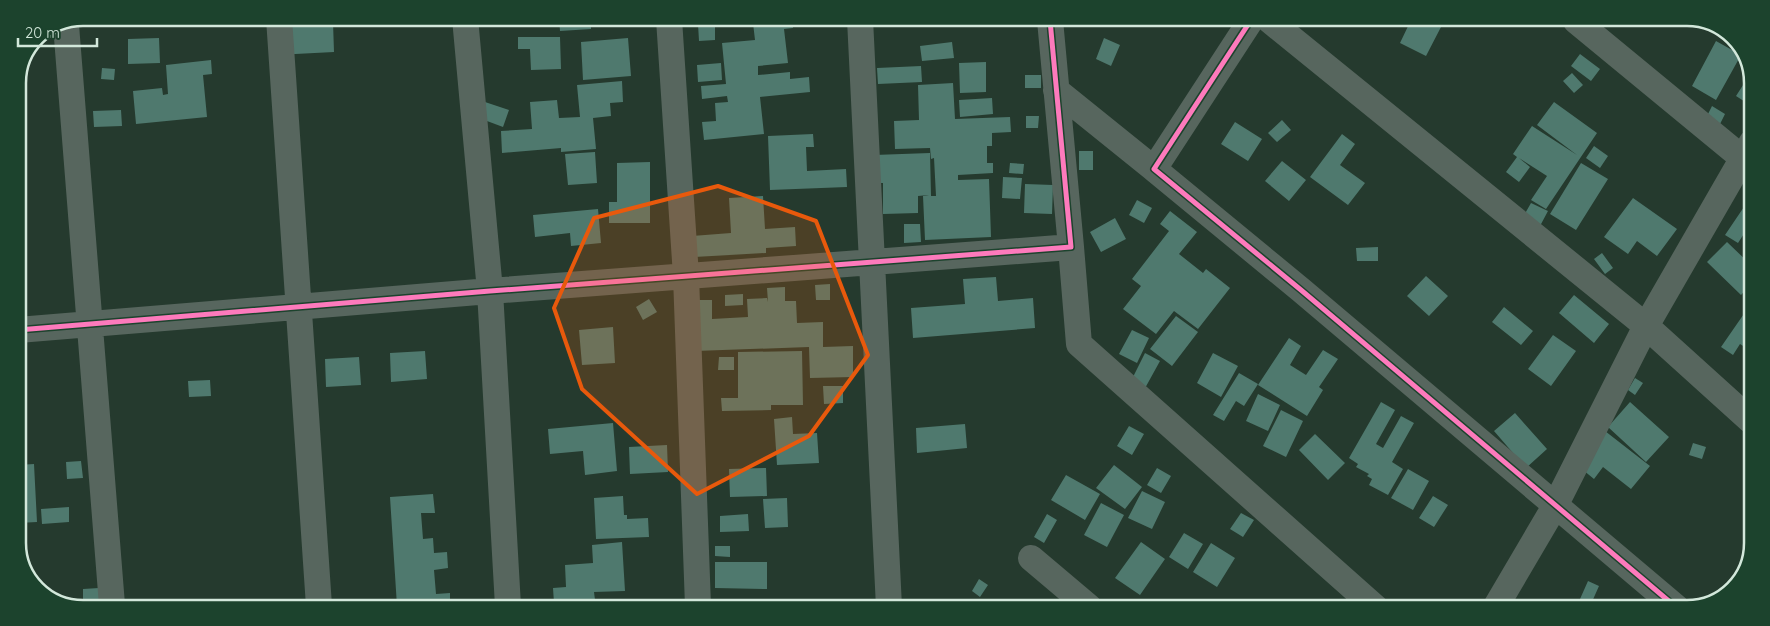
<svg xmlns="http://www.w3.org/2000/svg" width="1770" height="626" viewBox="0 0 1770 626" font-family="Quicksand,sans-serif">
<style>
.building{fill:#4f796e}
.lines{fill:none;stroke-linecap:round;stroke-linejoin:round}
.minor{stroke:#57665e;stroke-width:26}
.cycleway-casing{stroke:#1c432d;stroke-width:8}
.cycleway{stroke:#fd7abc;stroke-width:5}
.marked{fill:#e8590c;fill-opacity:0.2;stroke:#e8590c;stroke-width:4;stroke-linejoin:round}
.rim{fill:none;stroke:#d3e8db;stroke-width:2.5}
</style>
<rect width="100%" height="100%" fill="#253a2e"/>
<path class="building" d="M559,19H591V29L560,31Z
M792,19L793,28L784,29L788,63L758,66V75L790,72V79L809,77L810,92L760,97L764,134L704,140L702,122L716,121L715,103L728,102L727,96L702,99L701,86L726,84L722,43L755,40L753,23Z
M1411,20H1433L1432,23L1441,27L1426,56L1400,43Z
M333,22L334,52L276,55L274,25Z
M698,24H715V40L699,41Z
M518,37H560L561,69L531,70L530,49H518Z
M159,38L160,63L128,64V39Z
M628,38L631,76L583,80L581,42Z
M1104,38L1120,45L1111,66L1096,59Z
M1716,41L1741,55L1716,100L1692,86Z
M952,42L954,58L922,61L920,46Z
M1580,54L1600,69L1591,81L1571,66Z
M211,60L212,74L203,75L207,117L136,124L133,91L162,88L163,95L168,94L166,65Z
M986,62V92L960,93L959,63Z
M721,63L722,80L698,82L697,65Z
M921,66L922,82L878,84L877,68Z
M102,68L115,69L114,80L101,79Z
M1572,73L1583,85L1574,93L1563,81Z
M1025,75H1041V88H1025Z
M622,81L623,102L610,103L611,116L593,118L596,149L561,152V148L502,153L501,131L532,129L530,102L557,100L559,118L580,117L577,85Z
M1745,82L1752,86L1750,105L1736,96Z
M953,83L955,119L1010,117L1011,132L992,133V146H987V163H993V173L958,175V180L989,179L991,237L925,240L923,196L929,195L918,196V213L883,214V183H875L874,155L930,153L931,196H936L934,158L931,159L930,148L895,149L894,121L919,120L918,85Z
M992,98L993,114L960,117L959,100Z
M485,102L509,110L503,127L479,118Z
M1554,102L1597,133L1546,209L1531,200L1547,176L1519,158L1530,167L1519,182L1506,172L1517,157L1513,154L1532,126L1577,155L1537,125Z
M1712,106L1725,114L1720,124L1707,116Z
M121,110L122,126L94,127L93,111Z
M1026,116H1039L1038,128H1026Z
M1282,120L1291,130L1277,142L1268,133Z
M1235,122L1262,139L1248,161L1221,144Z
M813,134L814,147H806L807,171L846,169L847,187L770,190L768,136Z
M1342,134L1355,144L1340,165L1365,183L1348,205L1310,177Z
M1594,146L1608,156L1600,168L1586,158Z
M1079,151H1093V170H1079Z
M595,152L597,183L568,185L565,154Z
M1282,161L1306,180L1289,201L1265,181Z
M650,162V223H609V202H617V163Z
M1010,163L1024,164L1023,174L1009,173Z
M1581,163L1608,179L1576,230L1550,214Z
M1003,177L1022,178L1020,199L1002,198Z
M1025,184L1053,185L1052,214L1024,213Z
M763,196L765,229L795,227L796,246L766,248V253L694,257L692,236L731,233L729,198Z
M1633,198L1677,229L1657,256L1637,241L1628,254L1604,237Z
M1137,200L1152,208L1144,223L1129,215Z
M1748,201L1752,203L1751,223L1738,243L1725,235Z
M1531,203L1548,211L1540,226L1523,217Z
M598,209L601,243L571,246L570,233L535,237L533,215Z
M1170,211L1197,232L1179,254L1203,273L1206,269L1230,288L1198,329L1174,311L1156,334L1123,309L1141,286L1132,279L1169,231L1160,224Z
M1115,218L1126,239L1101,252L1090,232Z
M904,224H920L921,242L904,243Z
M1727,242L1751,265V284L1741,295L1707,262Z
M1378,247V261H1357L1356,248Z
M1602,253L1613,268L1605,274L1594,259Z
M1426,276L1448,296L1429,316L1407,296Z
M996,277L998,301L1033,298L1035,328L913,338L911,308L965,304L963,279Z
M830,284V300H816L815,285Z
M785,287V301H796L797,323L823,322V347L853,346V377L810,378L809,347L695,351L693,300H712V319L748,317L747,299L767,298L768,302L767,288Z
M743,294V305L725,306V295Z
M1574,295L1609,324L1594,343L1559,313Z
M649,299L657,312L643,320L636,307Z
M1504,307L1533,331L1521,345L1492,322Z
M1748,308L1751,310V351L1740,344L1733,355L1721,347Z
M1176,316L1198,332L1172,366L1150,349Z
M613,327L615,363L582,365L579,330Z
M1132,330L1149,338L1137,363L1119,354Z
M1553,335L1576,351L1551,386L1528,369Z
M1289,338L1301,346L1290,365L1306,375L1323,350L1338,359L1319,387L1323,390L1307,416L1258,385Z
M425,351L427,379L391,382L390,353Z
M802,351L803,405H771V410L722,411L721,398H738V352Z
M1145,353L1160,361L1144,390L1130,383Z
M1213,353L1238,366L1221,397L1197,383Z
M359,357L361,385L326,387L325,359Z
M719,357H734V370H718Z
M1239,373L1258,384L1244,406L1236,401L1224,421L1213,415Z
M1635,378L1643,383L1635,395L1628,390Z
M210,380L211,396L189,397L188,381Z
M823,386H843V403L824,404Z
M1258,394L1280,405L1268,431L1246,421Z
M1381,402L1395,410L1376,444L1383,448L1401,416L1414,423L1392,462L1403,469L1388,495L1369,485L1372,479L1367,476L1369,474L1356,467L1358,464L1349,458Z
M1630,402L1669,437L1646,462L1608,427Z
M1281,410L1303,421L1286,457L1263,446Z
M1515,413L1547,449L1526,468L1494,431Z
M792,417L793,434L817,433L819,463L777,465L774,419Z
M613,423L617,471L585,475L583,451L550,454L548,429Z
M965,424L967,448L917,453L916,428Z
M1129,426L1144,434L1132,455L1117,446Z
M1605,431L1650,466L1631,489L1603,467L1594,479L1583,470Z
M1315,434L1345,463L1328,480L1299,450Z
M1693,443L1706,447L1702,459L1689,455Z
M667,445L668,472L630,474L629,447Z
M81,461L83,478L67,479L66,462Z
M34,464L37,522L18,523V465Z
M1114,465L1142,487L1125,509L1096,488Z
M766,468L767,496L730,497L729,469Z
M1157,468L1171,476L1161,493L1147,485Z
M1408,469L1429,481L1413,510L1391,498Z
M1066,475L1100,494L1085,520L1051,500Z
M1142,491L1165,502L1152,529L1128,518Z
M433,494L435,513H421L423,539L433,538L434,553L447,552L448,568L434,570L436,594L450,593V606H397L390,497Z
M623,496L624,515H627V519L648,518L649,537L596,539L594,498Z
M1433,496L1448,505L1434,527L1419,518Z
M787,498L788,527L765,528L763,499Z
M1101,503L1124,515L1107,547L1084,535Z
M69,507V522L42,524L41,509Z
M1241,513L1254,520L1243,537L1230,529Z
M748,514L749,531L720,532V516Z
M1047,514L1057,520L1044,543L1034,537Z
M1184,533L1203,544L1188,569L1169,557Z
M622,542L625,591L594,592L595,600L554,603L553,588L566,587L565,565L593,563L592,545Z
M1141,542L1165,559L1140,595L1115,578Z
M1211,543L1235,558L1217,587L1193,572Z
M715,546H730V557L715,556Z
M715,562H767V589L715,588Z
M979,579L988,585L980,597L972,591Z
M1588,581L1599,586L1591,604L1580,599Z
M99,588L101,605H83V589Z"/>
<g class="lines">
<path class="minor" d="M279,18L319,606
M465,18L490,291L508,606
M669,19L686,276L698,606
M860,19L889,607
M1251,20L1154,169L1301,290L1677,608
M1269,20L1646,326L1750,420
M1576,21L1752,166
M66,25L112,605
M1056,90L1154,169
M1071,247L1079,344L1376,608
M18,330L490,291L1071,247L1050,20
M1031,558L1089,607
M1495,608L1555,506L1646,326L1752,142"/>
<g class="cycleway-casing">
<path id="cycleway" d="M1251,20L1154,169L1301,290L1677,608
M18,330L490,291L1071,247L1050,20"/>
</g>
<use href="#cycleway" class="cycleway"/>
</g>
<path class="marked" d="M718,186L816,221L868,355L809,436L697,494L582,389L554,308L594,218Z"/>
<path d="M0 0H1770V626H0ZM83 26H1687A57 57 0 0 1 1744 83V543A57 57 0 0 1 1687 600H83A57 57 0 0 1 26 543V83A57 57 0 0 1 83 26Z" fill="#1c432d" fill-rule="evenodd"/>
<path class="rim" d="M83 26H1687A57 57 0 0 1 1744 83V543A57 57 0 0 1 1687 600H83A57 57 0 0 1 26 543V83A57 57 0 0 1 83 26Z"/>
<path d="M18 38v8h79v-8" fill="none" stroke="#d3e8db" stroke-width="2.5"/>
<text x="25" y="38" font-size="15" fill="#d3e8db" stroke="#1c432d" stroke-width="4" paint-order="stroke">20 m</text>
</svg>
